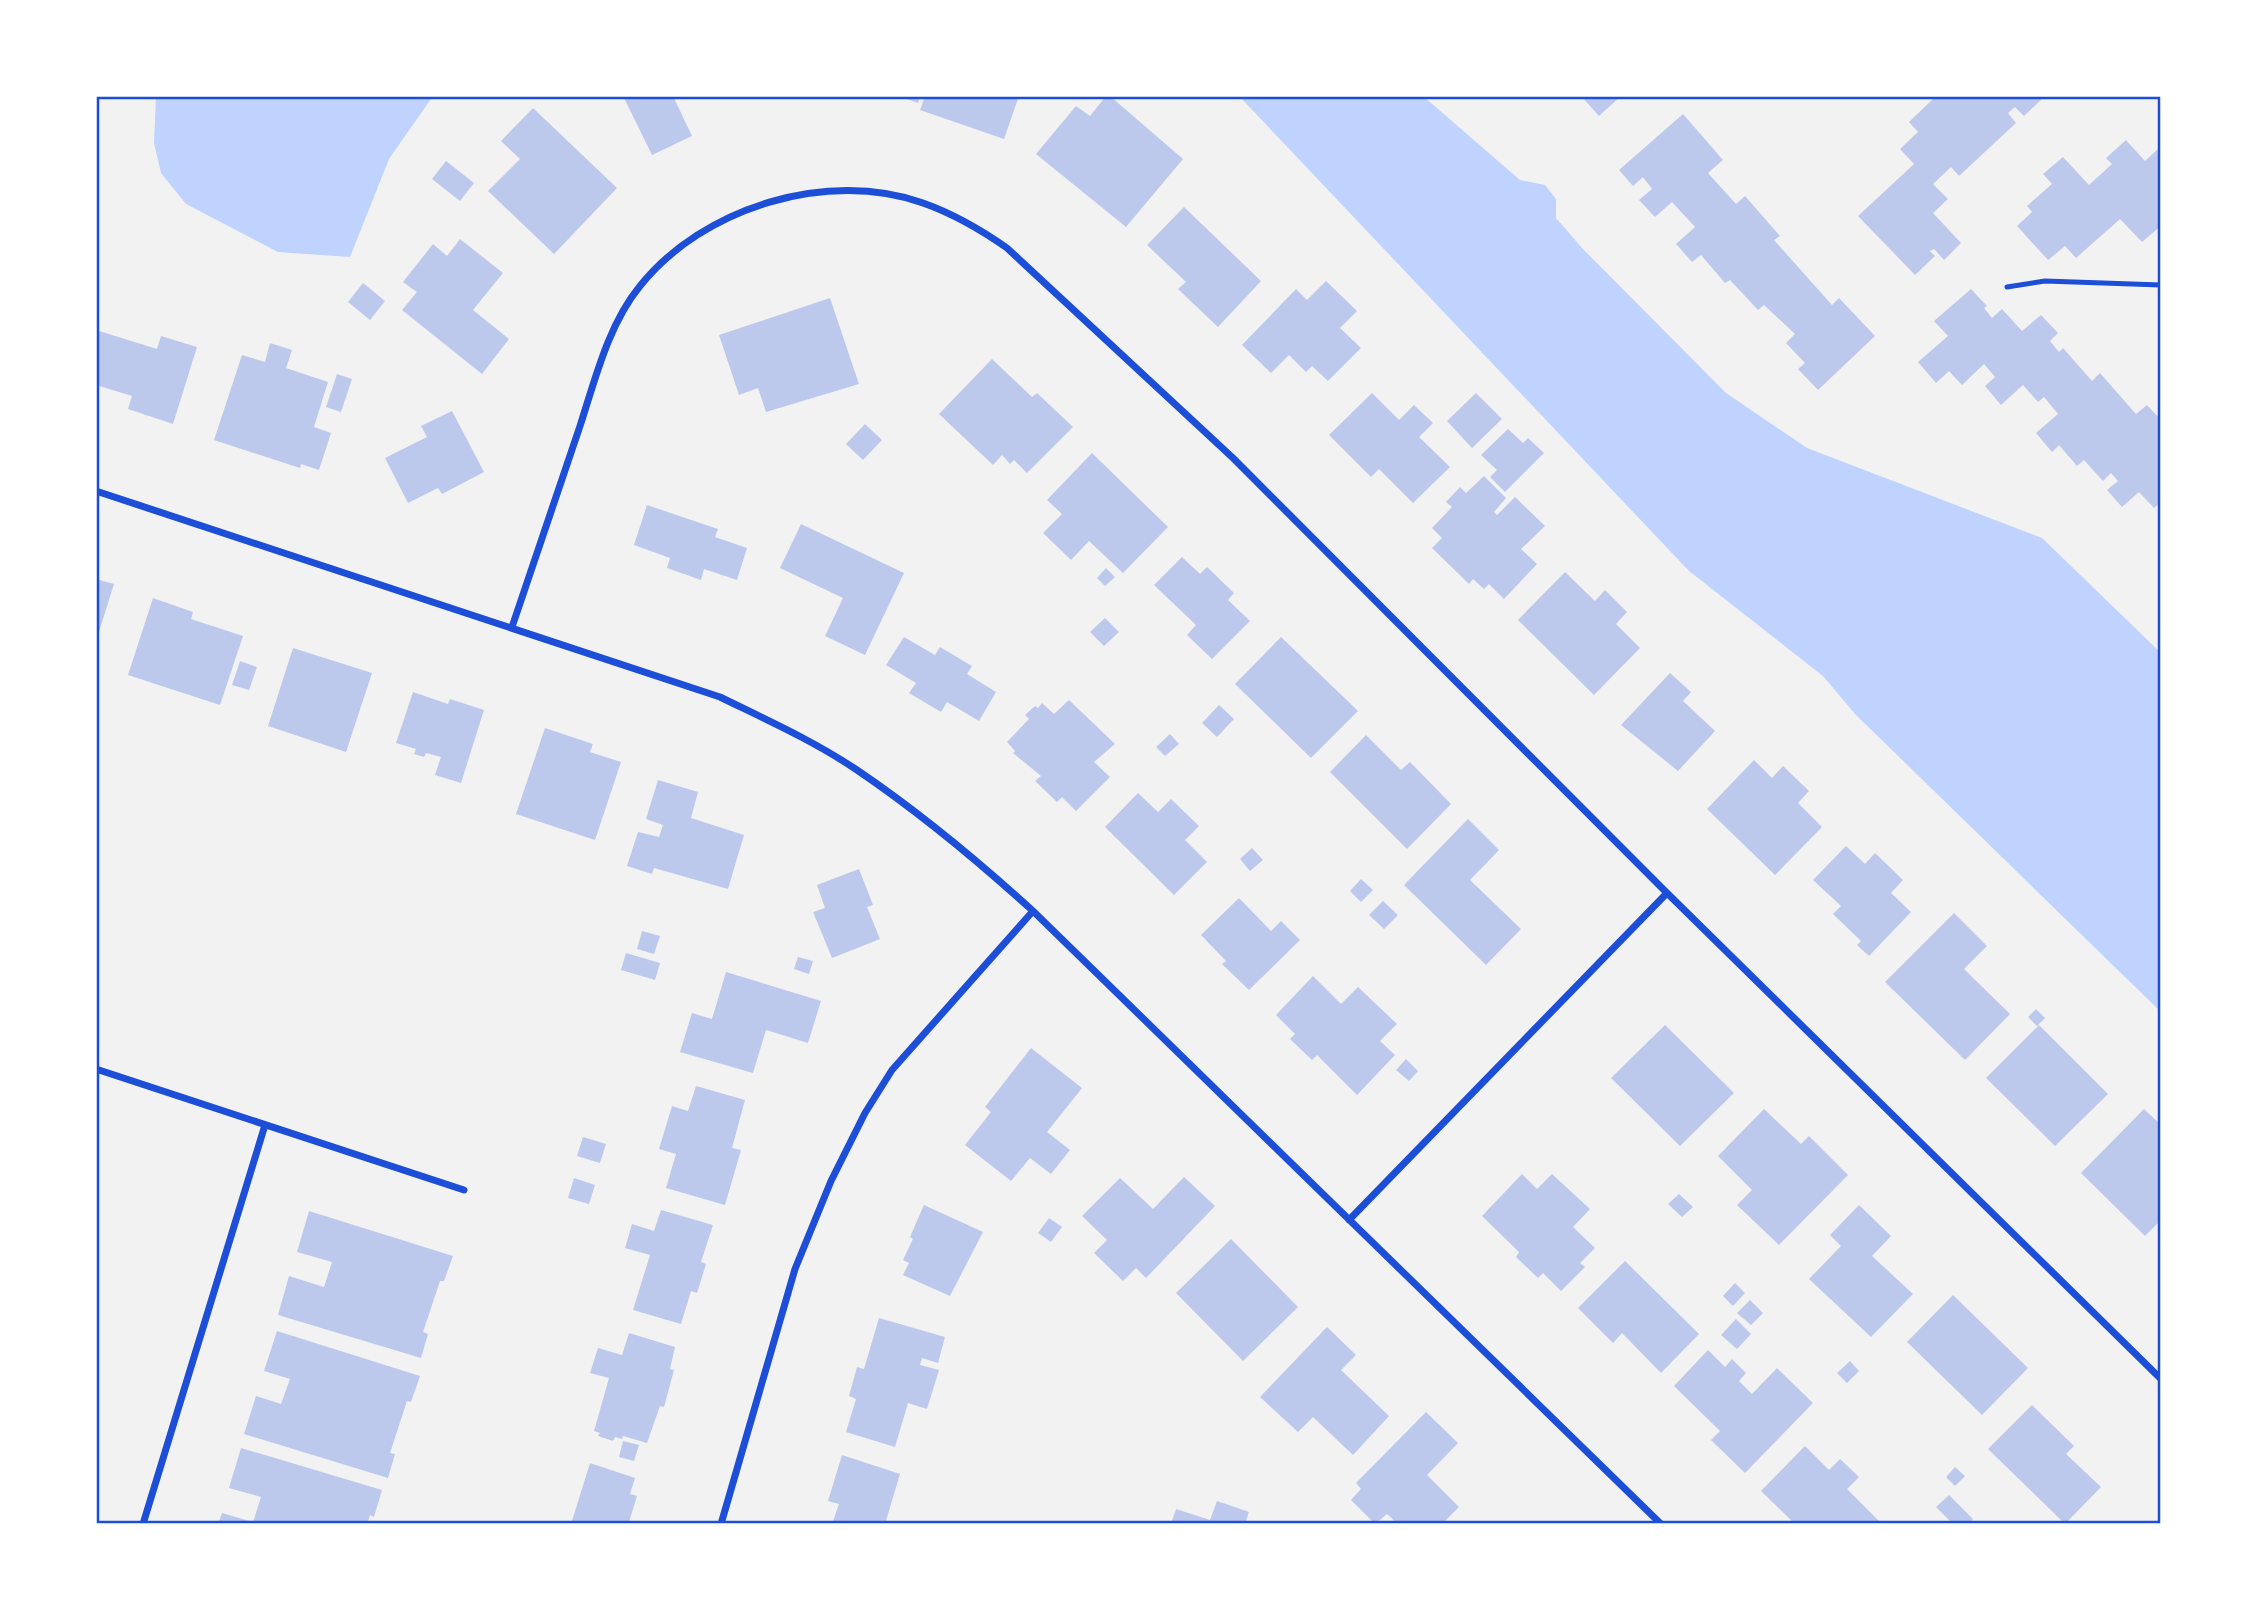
<svg xmlns="http://www.w3.org/2000/svg" width="2257" height="1620" viewBox="0 0 2257 1620" font-family="'Golos Text',sans-serif">
<style>
.water{fill:#bfd3fe}
.building{fill:#bdc9ec}
.lines{fill:none;stroke-linecap:round;stroke-linejoin:round}
.service{stroke:#1d4ed8;stroke-width:5}
.minor{stroke:#1d4ed8;stroke-width:7}
.neatline{fill:none;stroke:#1d4ed8;stroke-width:2.5}
</style>
<rect width="100%" height="100%" fill="#f2f2f2"/>
<path class="water" d="M156,96H433L389,159L350,257L278,252L186,204L161,173L154,143Z
M1239,96H1423L1520,180L1545,185L1556,199V218L1582,248L1726,393L1807,448L2042,538L2161,653V1012L1856,715L1823,676L1689,571Z"/>
<path class="building" d="M623,96H673L692,136L652,155Z
M898,96H920L918,103Z
M925,96H1019L1004,139L920,110Z
M1106,96H1110L1183,159L1126,227L1036,154L1076,106L1090,116Z
M1581,96H1621L1599,116Z
M1936,96H2039L2042,99L2024,116L2015,107L2008,113L2016,123L1959,176L1951,167L1933,184L1948,199L1933,213L1961,243L1944,260L1934,249L1930,251L1935,256L1915,275L1858,216L1914,164L1900,149L1918,132L1909,122Z
M533,108L617,188L554,254L488,191L520,159L501,141Z
M1683,114L1723,160L1708,173L1736,204L1745,196L1780,236L1774,240L1832,305L1839,298L1875,336L1818,390L1798,369L1805,363L1786,343L1795,334L1764,305L1758,310L1730,280L1725,283L1701,255L1692,262L1676,244L1695,227L1672,202L1655,217L1639,200L1652,189L1643,177L1633,186L1619,170Z
M2126,140L2145,161L2158,149L2161,152V226L2142,242L2120,219L2076,258L2065,246L2048,260L2017,226L2032,212L2027,206L2052,184L2043,174L2063,157L2089,185L2112,164L2106,158Z
M446,161L474,183L460,201L432,179Z
M1184,207L1261,281L1218,327L1178,289L1186,282L1147,245Z
M460,239L503,273L473,310L509,339L482,374L402,310L417,292L403,282L433,244L447,256Z
M1326,281L1357,311L1340,328L1361,348L1328,381L1312,366L1306,372L1289,355L1271,373L1242,345L1296,289L1307,300Z
M363,283L385,301L370,320L348,302Z
M1971,289L1987,306L1984,308L1992,318L2002,309L2022,331L2041,315L2058,333L2050,341L2059,352L2063,348L2092,381L2100,373L2136,414L2147,405L2161,420V502L2154,508L2139,492L2122,507L2107,490L2118,481L2111,473L2103,481L2084,460L2077,466L2059,445L2052,452L2036,433L2058,414L2044,397L2038,402L2023,385L2001,405L1985,386L1995,377L1984,364L1962,385L1949,371L1936,383L1918,362L1948,336L1934,321Z
M830,298L859,384L766,412L758,388L739,395L719,335Z
M96,330L157,349L161,336L197,347L173,424L128,409L132,396L96,385Z
M270,343L292,350L286,368L328,382L314,427L331,433L319,470L301,464L300,468L214,440L242,355L265,362Z
M992,359L1032,397L1037,393L1073,427L1027,473L1014,460L1010,464L1002,455L993,465L939,414Z
M337,374L352,379L341,412L326,407Z
M1372,393L1399,420L1414,405L1433,423L1419,437L1450,467L1413,503L1379,469L1371,477L1329,435Z
M1476,393L1502,419L1472,448L1447,421Z
M452,411L484,472L442,494L438,488L408,503L385,458L427,437L421,426Z
M865,424L882,440L863,460L846,444Z
M1508,429L1523,443L1528,438L1544,453L1505,492L1490,477L1497,470L1481,455Z
M1092,453L1168,527L1123,573L1089,541L1071,560L1043,533L1062,514L1047,500Z
M1484,476L1506,498L1494,512L1497,515L1515,497L1545,526L1521,549L1537,564L1504,599L1489,584L1484,589L1473,579L1469,584L1432,548L1442,538L1432,528L1452,507L1446,502L1460,487L1466,493Z
M647,505L718,529L715,537L747,548L737,580L704,569L701,580L667,568L670,558L634,545Z
M801,524L904,573L865,655L825,636L843,598L780,568Z
M1182,557L1200,574L1207,567L1234,593L1228,600L1250,621L1212,659L1187,635L1196,625L1154,585Z
M1106,568L1115,577L1105,586L1097,578Z
M1565,572L1595,601L1605,590L1627,612L1616,624L1640,648L1594,695L1518,620Z
M96,579L114,584L97,638H96Z
M153,598L193,612L191,619L243,636L220,705L128,675Z
M1105,618L1119,632L1104,646L1090,632Z
M904,637L935,655L940,647L972,666L967,674L996,692L979,721L947,702L941,712L909,693L916,683L886,665Z
M1281,637L1358,711L1311,758L1235,684Z
M293,648L372,673L346,752L268,726Z
M240,661L257,667L249,690L232,685Z
M1670,673L1691,692L1683,701L1715,731L1678,771L1621,725Z
M413,692L448,704L450,699L484,710L461,783L435,775L441,757L426,753L424,757L414,754L416,749L396,743Z
M1069,700L1115,744L1094,762L1110,777L1076,811L1062,797L1057,802L1035,781L1041,776L1013,753L1015,751L1007,742L1029,719L1025,715L1035,706L1038,708L1042,703L1054,714Z
M1219,705L1234,719L1217,737L1202,723Z
M545,728L593,744L590,752L621,762L595,840L516,814Z
M1170,734L1179,744L1165,756L1156,747Z
M1366,735L1401,770L1410,762L1451,804L1407,849L1330,772Z
M1754,760L1772,778L1783,766L1809,791L1798,803L1822,827L1775,875L1707,809Z
M658,780L698,792L691,818L744,835L728,889L654,868L652,874L627,866L638,832L659,837L663,825L646,819Z
M1138,793L1158,812L1171,799L1199,826L1185,840L1207,862L1174,895L1105,827Z
M1468,819L1499,850L1470,880L1521,929L1486,965L1404,885Z
M1846,846L1865,864L1875,853L1903,880L1891,893L1911,912L1869,956L1857,945L1861,941L1833,914L1841,906L1813,880Z
M1252,848L1263,860L1250,871L1240,859Z
M859,869L873,905L867,907L880,939L832,958L813,912L825,908L817,885Z
M1361,879L1373,890L1361,902L1350,891Z
M1239,898L1271,931L1281,921L1300,940L1249,990L1222,964L1226,961L1201,935Z
M1383,901L1398,915L1384,929L1369,915Z
M1954,913L1987,946L1964,969L2010,1014L1965,1060L1885,982Z
M642,931L660,936L654,954L637,949Z
M626,953L660,963L655,980L621,970Z
M798,957L813,961L809,974L794,969Z
M726,972L821,1001L808,1043L766,1030L753,1073L680,1052L692,1013L712,1019Z
M1313,976L1341,1004L1358,987L1397,1024L1380,1041L1395,1055L1357,1095L1317,1055L1312,1060L1290,1039L1295,1034L1276,1015Z
M2036,1009L2045,1018L2037,1026L2028,1017Z
M1665,1025L1734,1093L1680,1146L1611,1078Z
M2039,1025L2108,1094L2055,1146L1986,1078Z
M1031,1048L1082,1088L1047,1132L1070,1150L1051,1174L1030,1158L1011,1181L965,1145L991,1112L985,1107Z
M1406,1059L1418,1071L1409,1081L1396,1070Z
M696,1086L745,1100L732,1148L741,1150L725,1205L666,1188L676,1154L659,1149L672,1106L688,1111Z
M1764,1109L1801,1144L1809,1136L1848,1175L1779,1245L1737,1205L1752,1190L1718,1156Z
M2144,1109L2161,1125V1220L2145,1236L2081,1173Z
M583,1137L606,1144L600,1163L577,1156Z
M1522,1174L1537,1189L1552,1174L1590,1209L1573,1227L1595,1248L1580,1263L1585,1267L1561,1291L1543,1273L1538,1278L1516,1257L1519,1252L1482,1216Z
M1184,1177L1215,1206L1146,1278L1136,1268L1123,1281L1094,1253L1107,1240L1082,1216L1120,1178L1153,1209Z
M574,1178L595,1185L589,1204L568,1198Z
M1679,1194L1693,1207L1682,1217L1668,1204Z
M924,1205L983,1232L950,1296L903,1275L909,1263L903,1260L913,1239L910,1237Z
M1859,1205L1891,1236L1872,1256L1913,1294L1871,1337L1809,1279L1841,1246L1830,1235Z
M661,1210L713,1225L701,1262L706,1264L697,1293L691,1291L681,1324L633,1310L650,1255L625,1248L632,1224L654,1231Z
M309,1211L453,1256L444,1281H440L423,1332L428,1334L421,1358L278,1315L289,1276L324,1287L332,1262L297,1252Z
M1049,1218L1062,1227L1051,1242L1038,1233Z
M1231,1239L1298,1307L1243,1361L1176,1293Z
M1625,1261L1699,1334L1661,1373L1622,1333L1613,1343L1578,1308Z
M1735,1283L1745,1293L1733,1306L1723,1296Z
M1953,1295L2028,1368L1982,1415L1907,1342Z
M1750,1300L1763,1313L1751,1325L1737,1313Z
M879,1318L945,1337L938,1363L922,1358L920,1365L939,1370L927,1409L908,1403L895,1447L846,1432L856,1399L849,1396L857,1367L864,1369Z
M1736,1319L1751,1334L1737,1349L1721,1335Z
M1327,1327L1356,1355L1341,1370L1389,1416L1353,1455L1313,1417L1298,1432L1260,1397Z
M277,1331L420,1376L411,1402L407,1401L390,1453L395,1454L388,1478L244,1434L256,1396L281,1404L290,1379L264,1371Z
M629,1333L675,1347L670,1369L674,1370L664,1407L660,1406L647,1443L623,1436L622,1439L615,1437L613,1441L598,1436L600,1433L594,1431L609,1378L590,1373L598,1348L622,1355Z
M1708,1350L1725,1367L1732,1359L1746,1373L1739,1381L1752,1394L1777,1368L1813,1403L1745,1473L1711,1440L1720,1431L1674,1386Z
M1850,1361L1859,1371L1847,1383L1837,1373Z
M2032,1405L2074,1446L2066,1454L2101,1487L2065,1524L1988,1449Z
M1426,1412L1458,1443L1427,1475L1459,1507L1442,1524H1398L1387,1514L1375,1524L1351,1500L1361,1489L1356,1483Z
M623,1441L639,1445L634,1461L619,1457Z
M1805,1446L1829,1470L1840,1459L1859,1477L1847,1489L1879,1521L1876,1524H1795L1761,1491Z
M241,1448L382,1490L374,1517L370,1515L367,1524H218L222,1513L253,1522L261,1497L229,1488Z
M842,1455L900,1474L885,1524H832L839,1504L828,1501Z
M590,1463L635,1478L630,1494L637,1496L629,1522L571,1524Z
M1955,1467L1965,1476L1955,1486L1946,1477Z
M1949,1495L1973,1519L1969,1524H1953L1936,1507Z
M1217,1501L1249,1512L1245,1524H1171L1176,1509L1210,1520Z"/>
<g class="lines">
<path class="service" d="M2007,287L2045,281L2161,285"/>
<path class="minor" d="M96,491L720,697C767,720 814,741 857,770C919,812 978,861 1033,911L1661,1524
M512,627C534,560 557,493 580,426C595,380 608,325 640,286C703,207 828,169 923,203C954,214 980,229 1007,248L1233,458L1667,893L2161,1379
M96,1069L464,1190
M1349,1220L1667,893
M143,1524L265,1125
M721,1524L795,1269L831,1181L865,1113L892,1070L1033,911"/>
</g>
<rect width="2257" height="1620" fill="none" stroke="#ffffff" stroke-width="196"/>
<rect x="98" y="98" width="2061" height="1424" class="neatline"/>
</svg>
